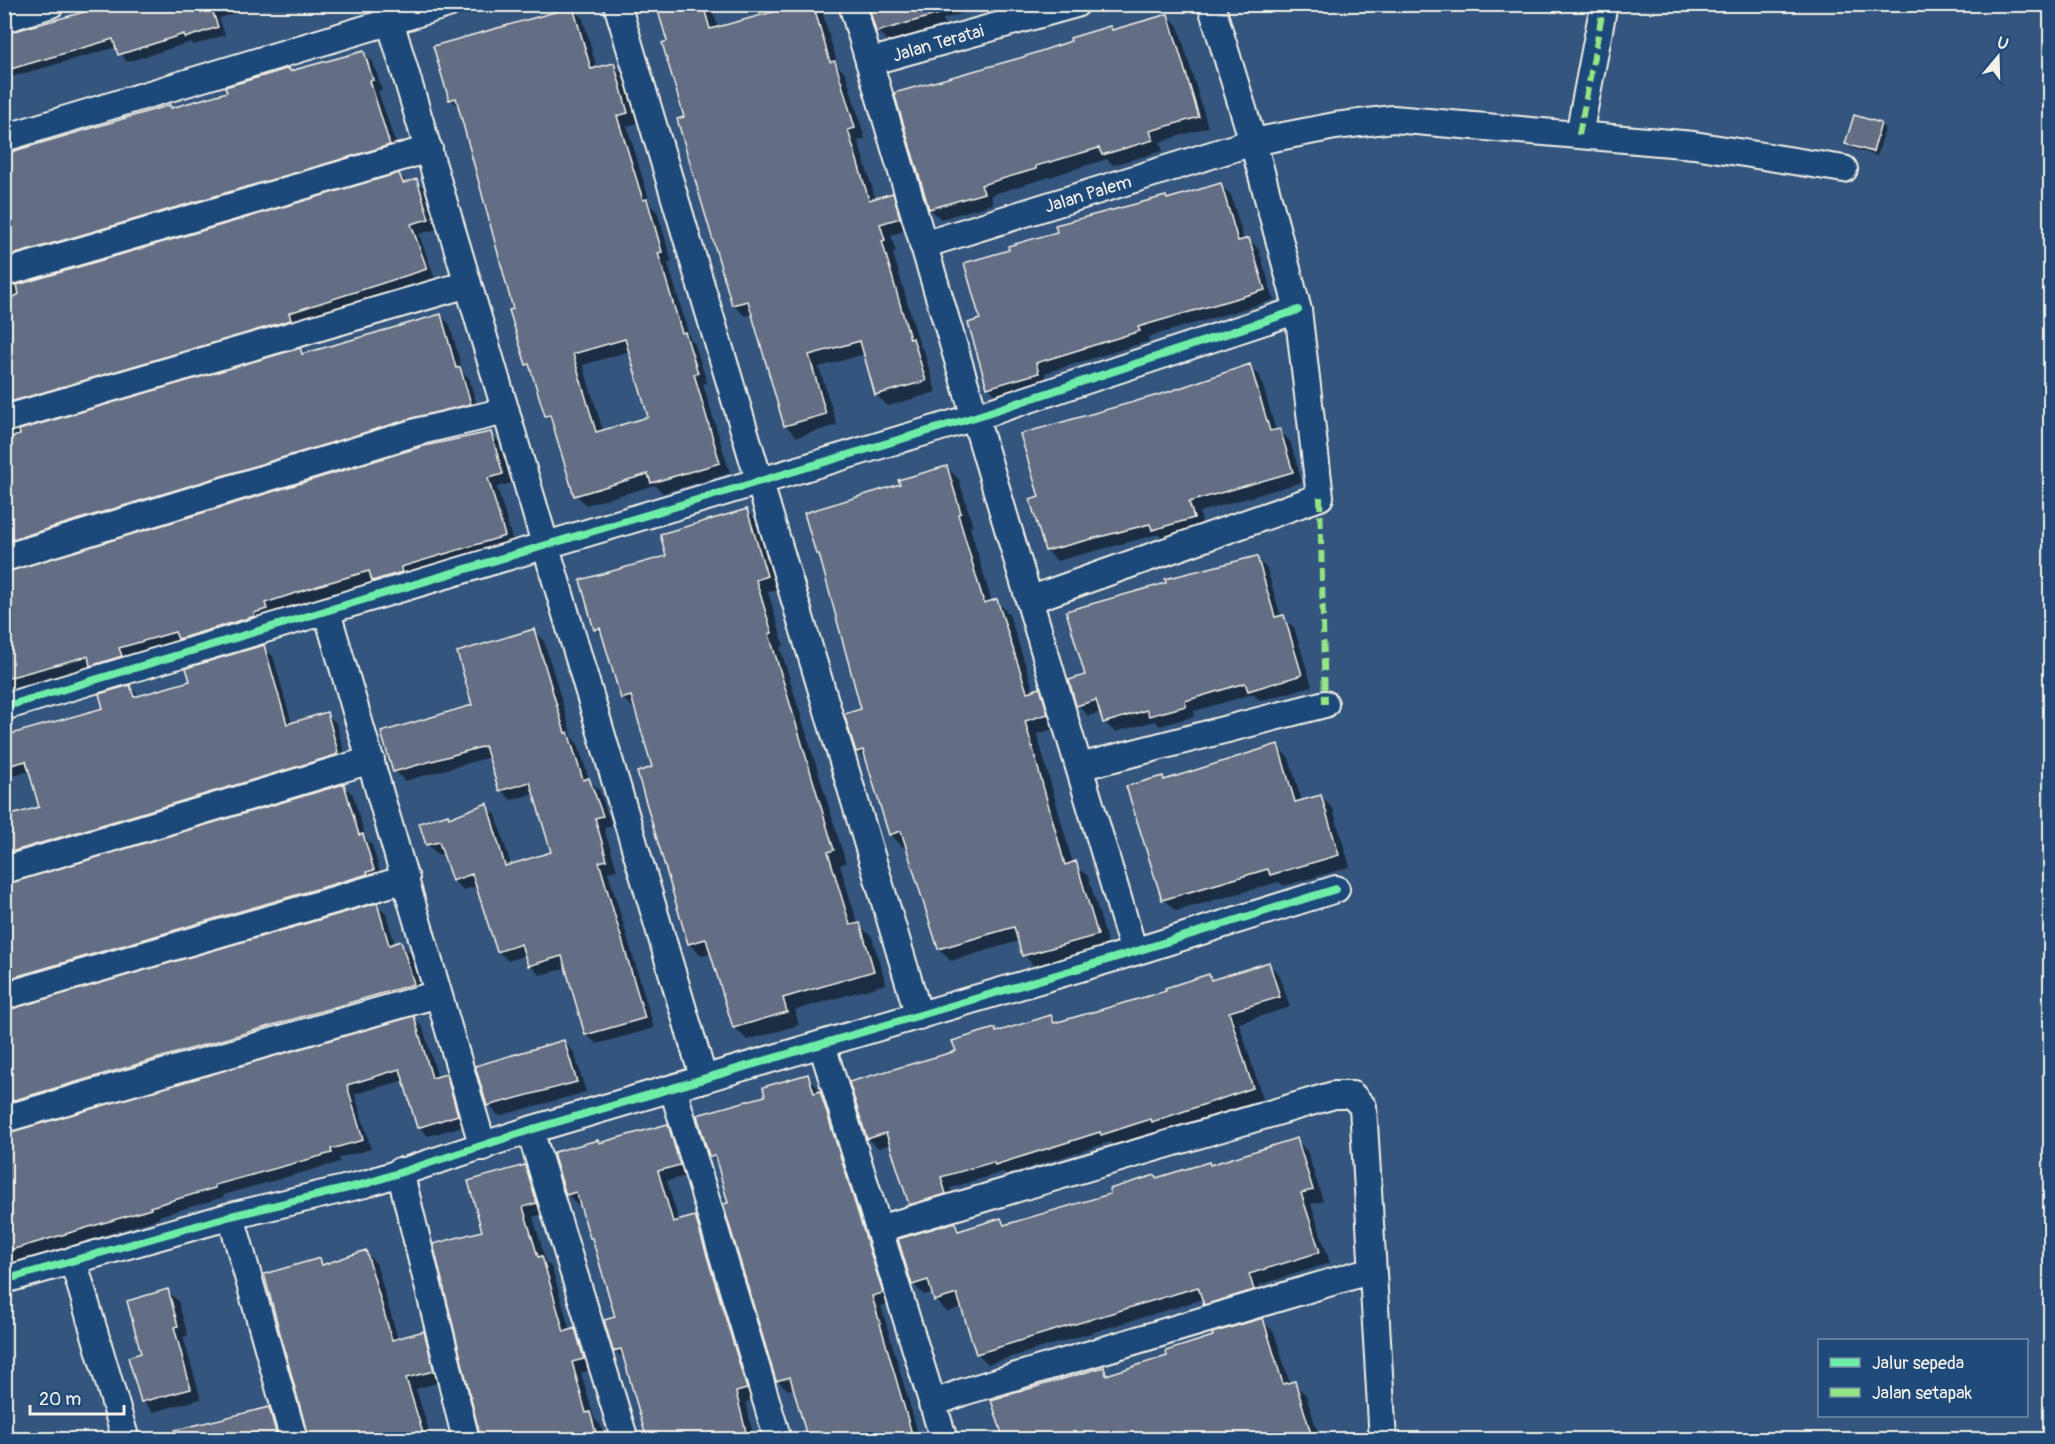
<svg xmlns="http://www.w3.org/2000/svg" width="2055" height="1444" viewBox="0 0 2055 1444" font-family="Pangolin,sans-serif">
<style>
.shadow{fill:#0007;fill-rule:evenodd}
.building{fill:#646e84;stroke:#f4f1e8;stroke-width:1.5;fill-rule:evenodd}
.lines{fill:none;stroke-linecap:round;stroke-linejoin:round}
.minor-casing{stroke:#f4f1e8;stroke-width:30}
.minor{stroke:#1f4a7a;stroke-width:26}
.quiet{stroke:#94e586;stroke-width:6;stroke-dasharray:12 6;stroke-linecap:butt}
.cycleway-casing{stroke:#1f4a7a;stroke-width:11}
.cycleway{stroke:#6deda7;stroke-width:8}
.labels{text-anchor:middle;stroke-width:6;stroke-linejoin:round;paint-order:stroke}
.street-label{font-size:18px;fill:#f4f1e8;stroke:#1f4a7a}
</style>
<rect width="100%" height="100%" fill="#34557d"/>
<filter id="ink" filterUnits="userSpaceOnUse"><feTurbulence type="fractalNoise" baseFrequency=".0167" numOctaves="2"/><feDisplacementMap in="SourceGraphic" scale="12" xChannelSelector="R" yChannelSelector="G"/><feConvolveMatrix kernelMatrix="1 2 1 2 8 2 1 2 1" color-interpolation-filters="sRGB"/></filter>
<g filter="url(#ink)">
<path class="shadow" d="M117,4H267L219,18L225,35L194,45L191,42L127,62L117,47L4,79V41Z
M658,4H711L718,28L762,15L759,4H820L838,66L846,74L865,139L858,141L876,200L892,195L904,207L911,229L891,235L896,252L893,253L920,346L924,351L936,392L888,406L876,395L865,354L819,367L837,425L797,437L785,425L753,314L745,316L733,305Z
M870,4H994L943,19L945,25L888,41L877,31Z
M1007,4H1022L1010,8Z
M572,9L583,19L597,69L613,64L624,75L638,123L627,126L651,206L657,211L672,262L668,263L690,339L695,344L707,383L703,384L730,473L663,493L655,485L586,505L576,495L554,423L547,416L533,370L527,364L462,110L450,99ZM630,351L650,418L603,431L583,365Z
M1168,15L1178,26L1208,127L1160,142L1163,151L1113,165L1107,159L991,195L993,204L941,219L930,209L1113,31Z
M364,53L373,62L382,90L378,91L399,154L4,273V157L170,107L173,109L229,93L289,70L292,72Z
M1880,124L1885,129L1877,156L1851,148L1846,144Z
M399,175L408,183L417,181L426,190L437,229L419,234L435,279L4,419V289Z
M1220,185L1231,195L1244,241L1249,239L1259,250L1274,300L1148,337L1149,341L1045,373L1048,384L999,398L989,388L970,324L982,320L1011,252L1166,197L1169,200Z
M441,315L450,325L463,373L469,378L479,413L4,556V435L300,350L304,355Z
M1250,366L1260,376L1276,431L1279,430L1290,441L1302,482L1199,512L1204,529L1164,540L1159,534L1057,561L1046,550L1041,498L1165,394Z
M490,433L500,443L512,483L497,487L514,546L383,590L375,582L337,592L274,612L276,618L101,674L93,666L13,688L14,691L4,694V573Z
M947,467L959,480L973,526L970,527L992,603L997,601L1009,614L1034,691L1039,690L1052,702L1059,727L1037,734L1073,864L1088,876L1109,947L1036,968L1024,955L1019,941L951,961L939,949L907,845L903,847L890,834L868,763L857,751L863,710L821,558L817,554L902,485Z
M747,511L760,523L779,589L768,592L784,646L780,647L846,863L840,865L858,925L872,937L886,984L795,1010L799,1025L747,1040L734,1027L712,953L702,956L689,944L654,768L637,711L622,698L605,638L596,629L668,557Z
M1256,558L1267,569L1281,617L1294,627L1312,686L1260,701L1253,694L1194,711L1195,716L1160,726L1155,721L1115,732L1104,722L1101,712L1088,716L1078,705L1087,676Z
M533,631L544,641L573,739L578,744L589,780L599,790L612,826L604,828L617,870L608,872L654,1028L597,1044L586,1034L567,968L540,975L530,965L526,955L508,961L498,951L477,886L463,890L453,880L444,853L438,855L428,845L447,816L451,819L486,805L496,815L511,866L553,853L535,793L511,800L501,790L490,757L405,781L395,771L474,706Z
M263,647L273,656L292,724L326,714L336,723L347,762L4,870V818L41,808L30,771L4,779V739L105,709L130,687L140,697L192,682Z
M1277,746L1289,758L1302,802L1320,796L1333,809L1350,867L1284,886L1279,882L1176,911L1163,899V777L1166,781Z
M344,785L353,795L366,839L372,845L382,879L4,996V886Z
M376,905L386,914L395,945L401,943L410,953L422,993L4,1119V1012Z
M1268,964L1279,974L1290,1007L1239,1023L1263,1099L1164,1132L1161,1130L1113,1145L1110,1142L1006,1175L1003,1172L950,1188L956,1204L921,1214L910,1204L891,1144L878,1148L868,1138L958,1052L995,1030L998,1033L1051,1017L1058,1023L1168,992L1208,976L1213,981Z
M414,1018L423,1028L438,1078L446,1076L455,1086L467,1125L428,1136L419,1127L405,1080L355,1094L371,1149L339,1158L340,1162L223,1195L224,1197L159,1216L160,1218L4,1266V1135Z
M564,1042L574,1052L586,1092L499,1116L489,1105Z
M808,1076L830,1103L892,1303L881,1306L920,1440H810L795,1388L788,1390L777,1380L718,1164L710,1156L767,1097Z
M667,1125L678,1136L689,1175L667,1181L679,1222L695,1218L705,1228L756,1399L746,1402L754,1440H648L626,1361L615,1350L617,1318L594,1241L581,1204L577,1205L567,1194L598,1141L601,1144Z
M1296,1140L1307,1151L1323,1201L1311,1204L1330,1263L1259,1285L1264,1301L1216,1315L1203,1299L988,1364L977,1353L962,1307L947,1312L936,1301L933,1293L924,1295L913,1284L955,1224L962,1231L1001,1220L1007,1225Z
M525,1167L535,1177L546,1213L533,1217L546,1262L552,1268L570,1331L575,1330L585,1340L594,1369L581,1373L594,1418L600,1424L605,1440H482L484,1232Z
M365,1252L376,1263L398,1339L423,1332L434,1343L443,1381L416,1389L432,1440H314L319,1259L325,1265Z
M167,1291L178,1301L188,1336L183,1337L201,1399L153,1412L143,1401V1354Z
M1262,1320L1274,1332L1290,1384L1294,1383L1306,1395L1320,1440H1005L1103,1369L1110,1376L1169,1357Z"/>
<path class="building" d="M113,4H210L218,27L185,38L184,34L118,55L113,39L4,71V37L12,35L11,32Z
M656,4H703L710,29L802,4H813L830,62L835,61L855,128L848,130L869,200L893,193L900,218L880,224L885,240L882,241L910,339L913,338L926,381L875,395L860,341L809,355L826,414L784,426L748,301L732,305L677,119L684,117L662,43L667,41Z
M868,4H945L946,12L876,32Z
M573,7L591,69L614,63L628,113L617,116L643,200L647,199L662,252L658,253L682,333L685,332L698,373L694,374L720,463L651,483L648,474L574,496L550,415L545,416L529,364L526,365L509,310L513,309L456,98L449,100L433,46ZM625,339L648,417L596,432L573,354Z
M1168,14L1199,117L1150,131L1153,140L1102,155L1099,148L1036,166V169L981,185L984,193L929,209L894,93L1020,58L1071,41L1070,38L1110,26L1112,30Z
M364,51L373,80L370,81L390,145L9,256L4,242V154L170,105L171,108L227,92L225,87L270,74L289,68L290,71Z
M1854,115L1881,123L1873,152L1845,144Z
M399,173L403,183L417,179L429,219L411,224L427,269L289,313L291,320L10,402L4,381V302L19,294L17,285Z
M1221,183L1238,241L1249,238L1265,290L1138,327L1140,331L1036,363L1039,373L987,388L968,323L980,319L964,263L1009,250L1008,246L1057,232L1055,225L1166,196L1167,199Z
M441,314L456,368L460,367L471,404L416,417L4,542V439L20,435L19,430L300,348L302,354Z
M1250,364L1270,431L1280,429L1293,472L1189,502L1194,518L1152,530L1150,524L1045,551L1030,500L1039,497L1020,434L1165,393Z
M491,432L503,474L488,478L505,536L401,567L402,572L372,581L369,571L327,583L265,603L267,609L254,613L255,616L178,639L175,632L119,648L122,656L90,666L88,656L4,679V573L424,446Z
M947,466L961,513L958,514L984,603L997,599L1027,692L1040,688L1048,714L1025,721L1065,865L1076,861L1098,935L1022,956L1014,927L938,949L901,831L889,835L863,750L856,752L844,714L861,709L819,554H816L804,513L900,484L898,480Z
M747,509L767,576L756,580L772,633L769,634L834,850L828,852L850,925L860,923L874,971L783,998L787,1012L733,1028L706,939L688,944L637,772L652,767L631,696L621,699L600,628L594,630L580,580L666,556L660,534Z
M1257,556L1275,617L1284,615L1302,675L1248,691L1245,683L1185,701L1186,706L1149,716L1147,710L1103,723L1096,700L1076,706L1069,680L1085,675L1066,611L1166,583L1165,579Z
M534,629L565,733L568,732L583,780L589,778L603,816L595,818L607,860L599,862L645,1018L585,1035L562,956L528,966L521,944L497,952L472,874L452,881L439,842L426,845L419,823L448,814L449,818L487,803L505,866L551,852L530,782L499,791L485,746L393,772L381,732L472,705L457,652Z
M264,645L287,724L327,712L338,752L336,755L4,854V817L39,807L26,761L4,767V736L103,708L99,694L130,685L134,697L190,681L186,668Z
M1278,744L1295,802L1321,795L1339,855L1270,875L1268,869L1162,900L1126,786L1163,776L1164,780Z
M344,784L359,835L363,834L374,870L367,872L368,874L4,980V885Z
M377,903L389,945L401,941L414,984L4,1103V1011Z
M1269,962L1280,997L1229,1012L1253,1088L1152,1122L1151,1119L1101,1135L1100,1132L995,1165L993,1162L941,1177L946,1194L909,1205L886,1133L867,1139L849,1082L956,1051L952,1041L995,1028L996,1032L1051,1015L1054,1023L1166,991L1165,988L1209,974L1211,980Z
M414,1016L432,1078L446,1074L458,1115L417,1128L400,1069L347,1085L363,1140L331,1149L332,1153L215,1185V1188L150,1207L151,1209L4,1252V1134Z
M564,1040L577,1082L487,1106L475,1066Z
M808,1074L814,1093L820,1091L883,1293L872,1296L912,1434L894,1440H808L790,1377L776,1381L723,1204L728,1203L715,1156H709L697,1115L765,1096L763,1087Z
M668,1124L680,1165L658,1171L673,1222L695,1216L747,1389L736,1392L748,1440H647L621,1349L613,1351L604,1320L615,1317L592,1238H590L576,1192L566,1195L554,1157V1152L598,1140L599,1143Z
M1297,1138L1313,1190L1301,1193L1320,1252L1249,1274L1254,1290L1204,1305L1198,1287L976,1354L957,1294L934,1301L928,1280L912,1285L898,1239L955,1222L958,1231L1001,1218L1004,1225L1110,1194L1109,1189L1155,1175L1156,1178L1209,1162L1210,1165Z
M525,1165L537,1203L523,1207L538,1257L542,1256L564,1332L575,1328L584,1359L572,1362L586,1413L590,1412L598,1440H481L433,1244L482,1231L468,1181Z
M366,1250L392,1340L424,1331L434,1371L406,1378L425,1440H309L264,1274L320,1258L322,1265Z
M168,1289L178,1326L174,1327L191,1389L141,1402L128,1357L141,1353L127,1301Z
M1263,1318L1283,1384L1295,1381L1313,1440H1004L991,1400L1104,1367L1106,1375L1167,1356L1166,1351L1213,1336L1212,1333Z
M269,1407L278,1440H177L175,1430Z"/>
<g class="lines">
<g class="minor-casing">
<path id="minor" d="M385,4L704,1080
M617,4L919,1016
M852,4L1134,952
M4,19L51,4
M869,62L1076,4
M1579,135L1604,4
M4,138L448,4
M923,245L1253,142L1335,126L1393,119L1694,145L1844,169
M4,273L429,149
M4,419L468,284
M4,558L420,431L506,411
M1029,600L1320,497L1298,310L1253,142L1211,4
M327,612L483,1147
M4,707L975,417L1298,310
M1079,767L1325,704
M4,870L371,760
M4,996L406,879
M822,1045L944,1440
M673,1089L778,1440
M4,1119L438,994
M530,1130L625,1440
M400,1171L466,1440
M231,1216L294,1440
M879,1229L1334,1095H1352L1363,1107L1383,1440
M73,1260L126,1440
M4,1280L231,1216L365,1184L530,1130L1134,952L1336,889
M932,1404L963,1392L1372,1270"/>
</g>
<use href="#minor" class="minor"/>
<path class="quiet" d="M1579,135L1604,4
M1320,497L1325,704"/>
<g class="cycleway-casing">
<path id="cycleway" d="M4,707L975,417L1298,310
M4,1280L231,1216L365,1184L530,1130L1134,952L1336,889"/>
</g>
<use href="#cycleway" class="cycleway"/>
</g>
</g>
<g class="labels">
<g class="street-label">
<text transform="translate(938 43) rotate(-16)" y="6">Jalan Teratai</text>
<text transform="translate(1088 194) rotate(-17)" y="6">Jalan Palem</text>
</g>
</g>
<rect width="2055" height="1444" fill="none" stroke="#1f4a7a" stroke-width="24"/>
<rect x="12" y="12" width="2031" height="1420" fill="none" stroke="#f4f1e8" stroke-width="2" filter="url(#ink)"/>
<rect x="1818" y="1339" width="210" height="78" fill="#1f4a7a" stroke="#748da6" stroke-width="1.5"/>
<rect x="1830" y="1358" width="30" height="9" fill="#6deda7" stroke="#748da6" stroke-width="1.5"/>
<text x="1872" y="1369" font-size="18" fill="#f4f1e8">Jalur sepeda</text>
<rect x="1830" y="1388" width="30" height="9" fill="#94e586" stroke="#748da6" stroke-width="1.5"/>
<text x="1872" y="1399" font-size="18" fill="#f4f1e8">Jalan setapak</text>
<g transform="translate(1998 57) rotate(19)" stroke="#1f4a7a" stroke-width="4.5" paint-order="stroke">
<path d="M0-4.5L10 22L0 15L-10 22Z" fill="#f4f1e8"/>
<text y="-9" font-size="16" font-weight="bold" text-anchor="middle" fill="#f4f1e8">U</text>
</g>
<path d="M30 1405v9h94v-9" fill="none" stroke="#f4f1e8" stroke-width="3"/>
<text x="39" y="1405" font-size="18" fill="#f4f1e8" stroke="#1f4a7a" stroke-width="4.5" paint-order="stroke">20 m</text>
</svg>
